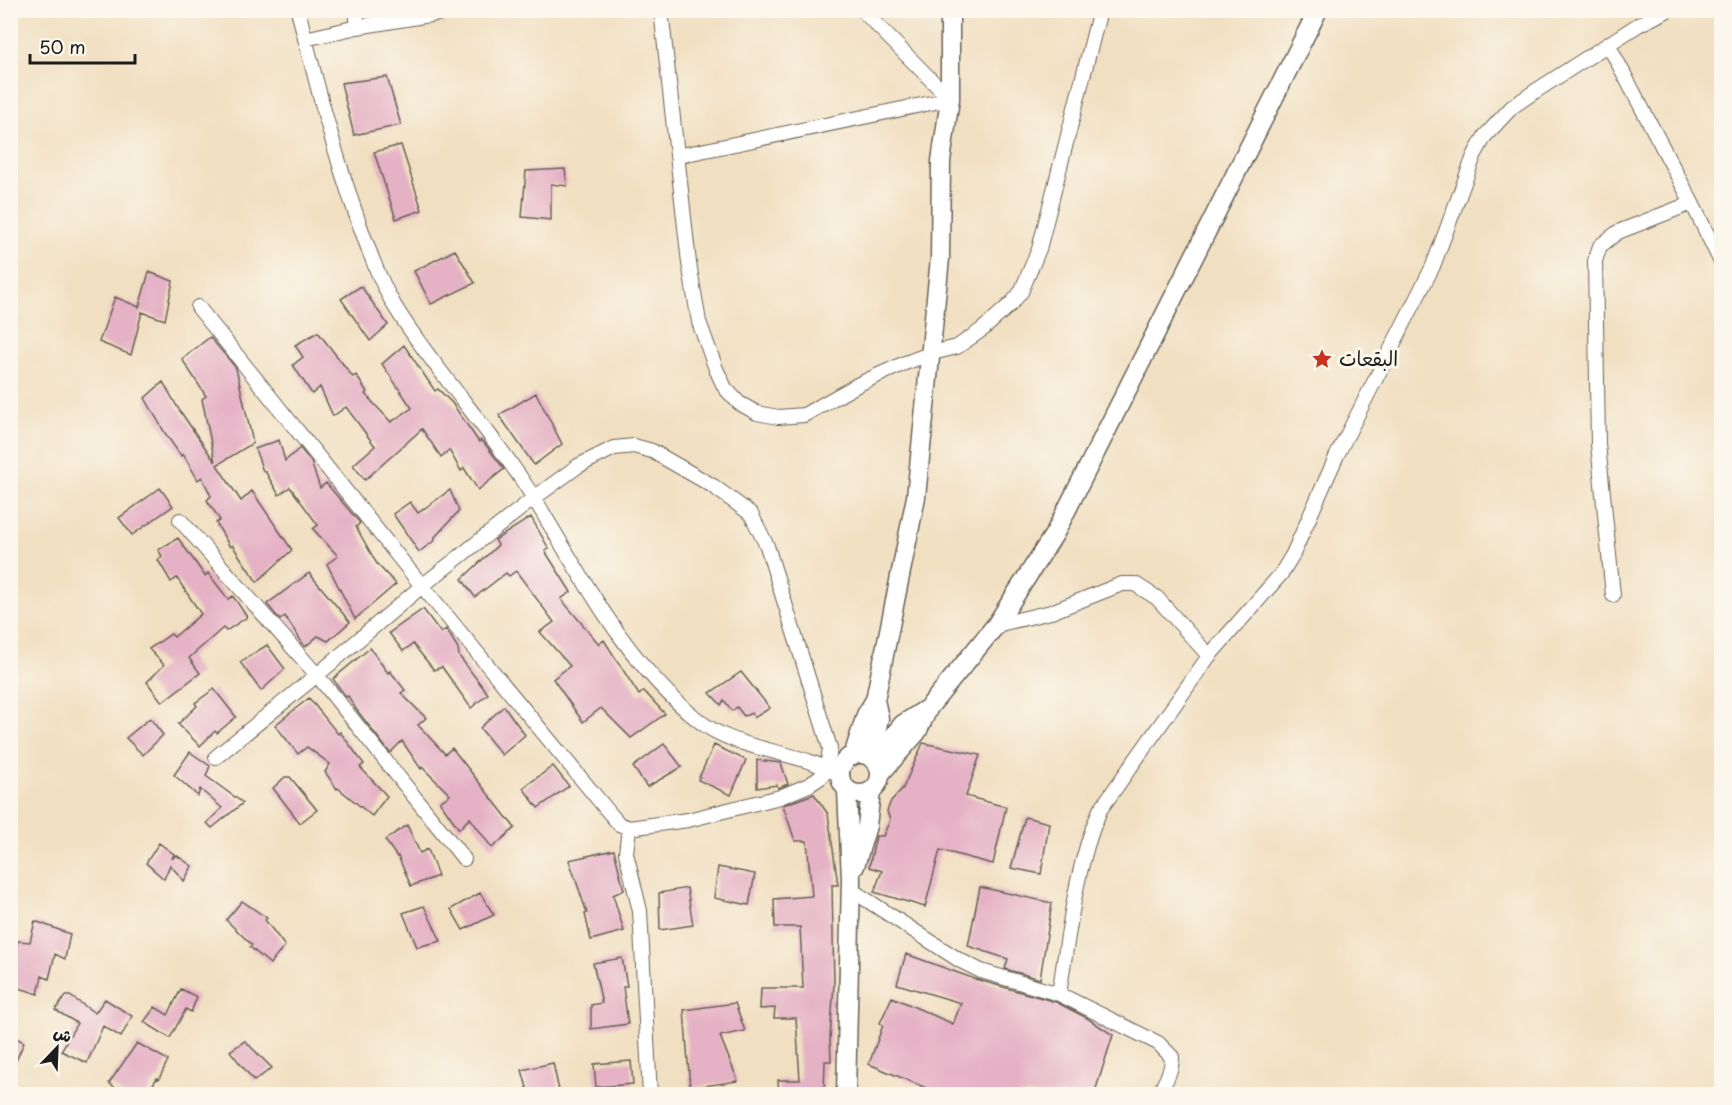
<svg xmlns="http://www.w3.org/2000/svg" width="1732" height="1105" viewBox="0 0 1732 1105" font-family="'Playpen Sans','Playpen Sans Arabic',sans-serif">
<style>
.building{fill:#e5b1c5}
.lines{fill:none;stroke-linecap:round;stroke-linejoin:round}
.street-casing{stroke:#676056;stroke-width:16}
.secondary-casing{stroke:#676056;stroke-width:21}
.street{stroke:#fff;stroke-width:14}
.secondary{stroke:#fff;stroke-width:18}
.labels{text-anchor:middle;stroke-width:6;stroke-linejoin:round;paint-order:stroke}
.poi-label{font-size:20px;fill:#1c1c1c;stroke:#fbf7ec;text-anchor:start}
</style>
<rect width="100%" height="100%" fill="#fbf7ec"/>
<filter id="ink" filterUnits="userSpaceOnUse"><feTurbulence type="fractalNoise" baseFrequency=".0167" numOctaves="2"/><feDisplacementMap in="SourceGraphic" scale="12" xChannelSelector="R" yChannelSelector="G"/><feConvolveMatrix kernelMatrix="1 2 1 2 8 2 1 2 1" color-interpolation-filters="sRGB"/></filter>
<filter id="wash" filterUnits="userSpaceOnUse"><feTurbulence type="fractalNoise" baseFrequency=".008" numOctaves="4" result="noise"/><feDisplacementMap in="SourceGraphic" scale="24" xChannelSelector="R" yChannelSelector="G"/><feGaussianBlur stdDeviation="1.35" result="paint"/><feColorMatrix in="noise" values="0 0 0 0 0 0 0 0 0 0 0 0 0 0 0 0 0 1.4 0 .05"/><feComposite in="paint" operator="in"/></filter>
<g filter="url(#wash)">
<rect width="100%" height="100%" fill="#f1dfc1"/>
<g id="blocks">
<path class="building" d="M387,77L401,125L354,135L341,83Z
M401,145L422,210L396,219L374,152Z
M565,169L567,186L551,184V220L522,217L526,171Z
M455,250L475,283L431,304L414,271Z
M149,272L173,281L165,320L142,312L131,355L99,342L115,297L139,307Z
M361,286L388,325L370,341L341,299Z
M318,332L353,377L356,375L367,392L365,394L391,422L412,408L382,364L404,345L435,391L438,389L452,403L479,442L481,440L485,444L504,469L478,490L464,468L461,471L449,450L441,457L422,429L365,480L353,465L375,446L346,407L333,416L320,387L312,394L293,365L303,357L295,345Z
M210,337L236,368L253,443L217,465L241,501L252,491L292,550L257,582L232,545L230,547L216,523L220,520L207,500L211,496L202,477L198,480L183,454L181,456L165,433L145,398L163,382L178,408L215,462L202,399L206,396L182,359Z
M536,393L562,444L534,465L499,415Z
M279,440L285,461L300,448L311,462L320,488L326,483L360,523L356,527L377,564L396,584L355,619L327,564L338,556L313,529L318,525L290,487L279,495L265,471H263L255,449Z
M160,488L173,506L132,535L119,518Z
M450,490L459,511L434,538L435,540L419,552L393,514L410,502L418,513Z
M531,517L549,549L545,551L571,592L561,599L599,644L604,640L639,695L644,691L665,714L631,738L601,708L583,722L553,679L570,666L540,632L554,622L516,571L509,576L506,573L475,597L462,579L498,545L495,540Z
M178,538L205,576L208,573L228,599L233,596L247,617L226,631L223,628L189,658L200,673L162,702L147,682L164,665L149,649L171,634L174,637L201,614L177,578L171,582L158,560L162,556L158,550Z
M309,573L350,622L328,641L318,636L305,647L285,616L280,620L267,604Z
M423,609L441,633L446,629L448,632L458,648L459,656L488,694L471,708L442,667L434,670L413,644L403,651L389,633Z
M267,645L285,669L261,691L240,662Z
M370,648L388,673L390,671L405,690L401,693L426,718L418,725L445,754L452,748L515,828L492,848L470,818L459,829L440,802L450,795L422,767L421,769L402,741L390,753L356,709L348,696L346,697L333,679Z
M741,672L770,708L754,718L752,713L744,716L737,707L732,711L724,700L721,705L710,693Z
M214,689L236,717L217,733L215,731L200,746L178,724L197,706L195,703Z
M309,698L338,734L340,732L364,764L360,767L387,796L372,816L338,788L337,789L325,772L330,764L307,747L298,754L275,725Z
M504,706L525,735L502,755L480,728Z
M150,718L163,735L143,755L126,738Z
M923,743L980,755L966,796L1006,807L993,864L940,850L925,907L874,892L882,871L869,867L876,836H883L890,820L887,811L891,801L903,788Z
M664,744L682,767L647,787L633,767Z
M714,745L746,760L731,795L698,780Z
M190,752L210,766L206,776L243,803L212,828L207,823L222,808L200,789L198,796L174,775Z
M757,760L781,763L788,784L778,788L777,785L757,788Z
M553,766L569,786L538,808L523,788Z
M285,777H290L317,810L300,823L273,788Z
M814,794L828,814L838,885H832L834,984L830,1038L831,1061H825L824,1095H779L778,1080H800L796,1018H774L775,1008L760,1009L761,988H803L800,927H775L774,899L812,896L807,841H795L783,805Z
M1025,817L1049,823L1041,874L1011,868Z
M407,825L420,853L428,849L438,876L411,886L398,856L397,857L385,840Z
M159,843L174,854L172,859L176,855L192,866L184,881L170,865L164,879L146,863Z
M614,850L624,890L613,895L624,931L591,940L585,914L587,913L569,860Z
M718,867L755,874L749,905L714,898Z
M980,887L1052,903L1040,979L1005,969L1008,959L968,946Z
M687,888L693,925L660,930L659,893Z
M480,893L494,915L463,930L451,909Z
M242,901L267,918L265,920L285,946L270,964L250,947L252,945L226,920Z
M424,906L441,941L417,947L403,913Z
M35,921L70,934L65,959L55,954L49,979L42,976L38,994L10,985V964H12L18,941L30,942Z
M906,954L975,979L1056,1002L1087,1018L1113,1035L1094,1095H923L926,1088L869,1064L883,1025L880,1023L892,997L953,1024L961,1003L897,984Z
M622,958L627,986L623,987L628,1024L591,1029V1005L602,1003L593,963Z
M181,989L197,997L191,1012L186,1009L170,1038L144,1022L155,1007L168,1015Z
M66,996H70L95,1013L105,999L132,1016L121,1037L103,1026L87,1063L61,1051L77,1023L55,1010Z
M735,1003L745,1031L720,1036L738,1081L690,1088L684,1010Z
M10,1035L24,1042L11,1073H10Z
M245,1041L272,1068L254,1081L230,1051Z
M137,1043L168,1060L159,1079L157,1078L146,1095H124L109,1083Z
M631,1061L633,1084L596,1087L594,1064Z
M553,1063L560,1095H529L522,1070Z"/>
</g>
</g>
<g filter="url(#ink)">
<use href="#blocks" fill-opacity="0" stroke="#676056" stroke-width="1.5"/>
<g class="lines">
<g class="street-casing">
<path id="street" d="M298,10C316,82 334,153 359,223C369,251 379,279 394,305C410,332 429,356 448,381C478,420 509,458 535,500C583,578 625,662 698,720C729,745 771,749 808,761C819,765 829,770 840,773
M357,10V27
M661,10L689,263L699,322L716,369L725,388L739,403L757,413L778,417L804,415L859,384L905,363L932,353L957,347L983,329L1011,304L1021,292L1039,249L1100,10
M862,10L950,99
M305,39L357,27L460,10
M1608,44L1692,203L1722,264
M677,156L950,99
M198,307L422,586L607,810L619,824L629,828L626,853L640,911L650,1094
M180,520L317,675L464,859
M1613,595L1598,444L1595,261L1600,246L1618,232L1692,203
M996,625L1051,612L1122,584H1135L1157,598L1209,656
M216,757L317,675L422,586L534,498L578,466L614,448L634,446L652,451L713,486L751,514L767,546L830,748L827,769L821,777L809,785L780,797L688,820L629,828
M850,889L959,960L981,971L1059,994L1158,1043L1172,1057C1172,1071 1165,1082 1159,1094
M1059,994C1069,933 1075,868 1100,810L1209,656L1281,574L1293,554L1337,455L1433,266L1474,156L1485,136L1512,107L1534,92L1638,25L1668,10"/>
</g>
<g class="secondary-casing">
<path id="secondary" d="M840 774a20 20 0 1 1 40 0a20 20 0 1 1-40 0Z
M853,756L866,715L875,700L916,497L940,258L941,161L950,99V10
M871,758L879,718L875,700
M874,759L903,724L928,708
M880,774L917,732L929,707L996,625L1055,533L1318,10
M855,866L867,826L871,792
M846,1094L851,879L847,790"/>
</g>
<use href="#street" class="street"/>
<use href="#secondary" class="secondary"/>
</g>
</g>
<defs>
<g id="sight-bare" transform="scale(1.62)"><path d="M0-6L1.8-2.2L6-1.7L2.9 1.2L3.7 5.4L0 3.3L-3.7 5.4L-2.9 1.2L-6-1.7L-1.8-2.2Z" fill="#c8321e" stroke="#fbf7ec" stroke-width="2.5" paint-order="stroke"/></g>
</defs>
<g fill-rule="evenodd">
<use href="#sight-bare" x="1322" y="359"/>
</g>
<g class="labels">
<g class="poi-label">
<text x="1339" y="366">البقعات</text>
</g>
</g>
<rect width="1732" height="1105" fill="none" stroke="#fbf7ec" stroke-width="36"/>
<g transform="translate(57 1048) rotate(23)" stroke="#fbf7ec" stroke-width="4.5" paint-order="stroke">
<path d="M0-4.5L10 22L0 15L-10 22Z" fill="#1c1c1c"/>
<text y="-9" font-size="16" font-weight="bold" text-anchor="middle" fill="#1c1c1c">ش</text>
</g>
<path d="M30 54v9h105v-9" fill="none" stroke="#1c1c1c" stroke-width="3"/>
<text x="39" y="54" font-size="18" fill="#1c1c1c" stroke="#fbf7ec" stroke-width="4.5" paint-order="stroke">50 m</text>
</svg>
